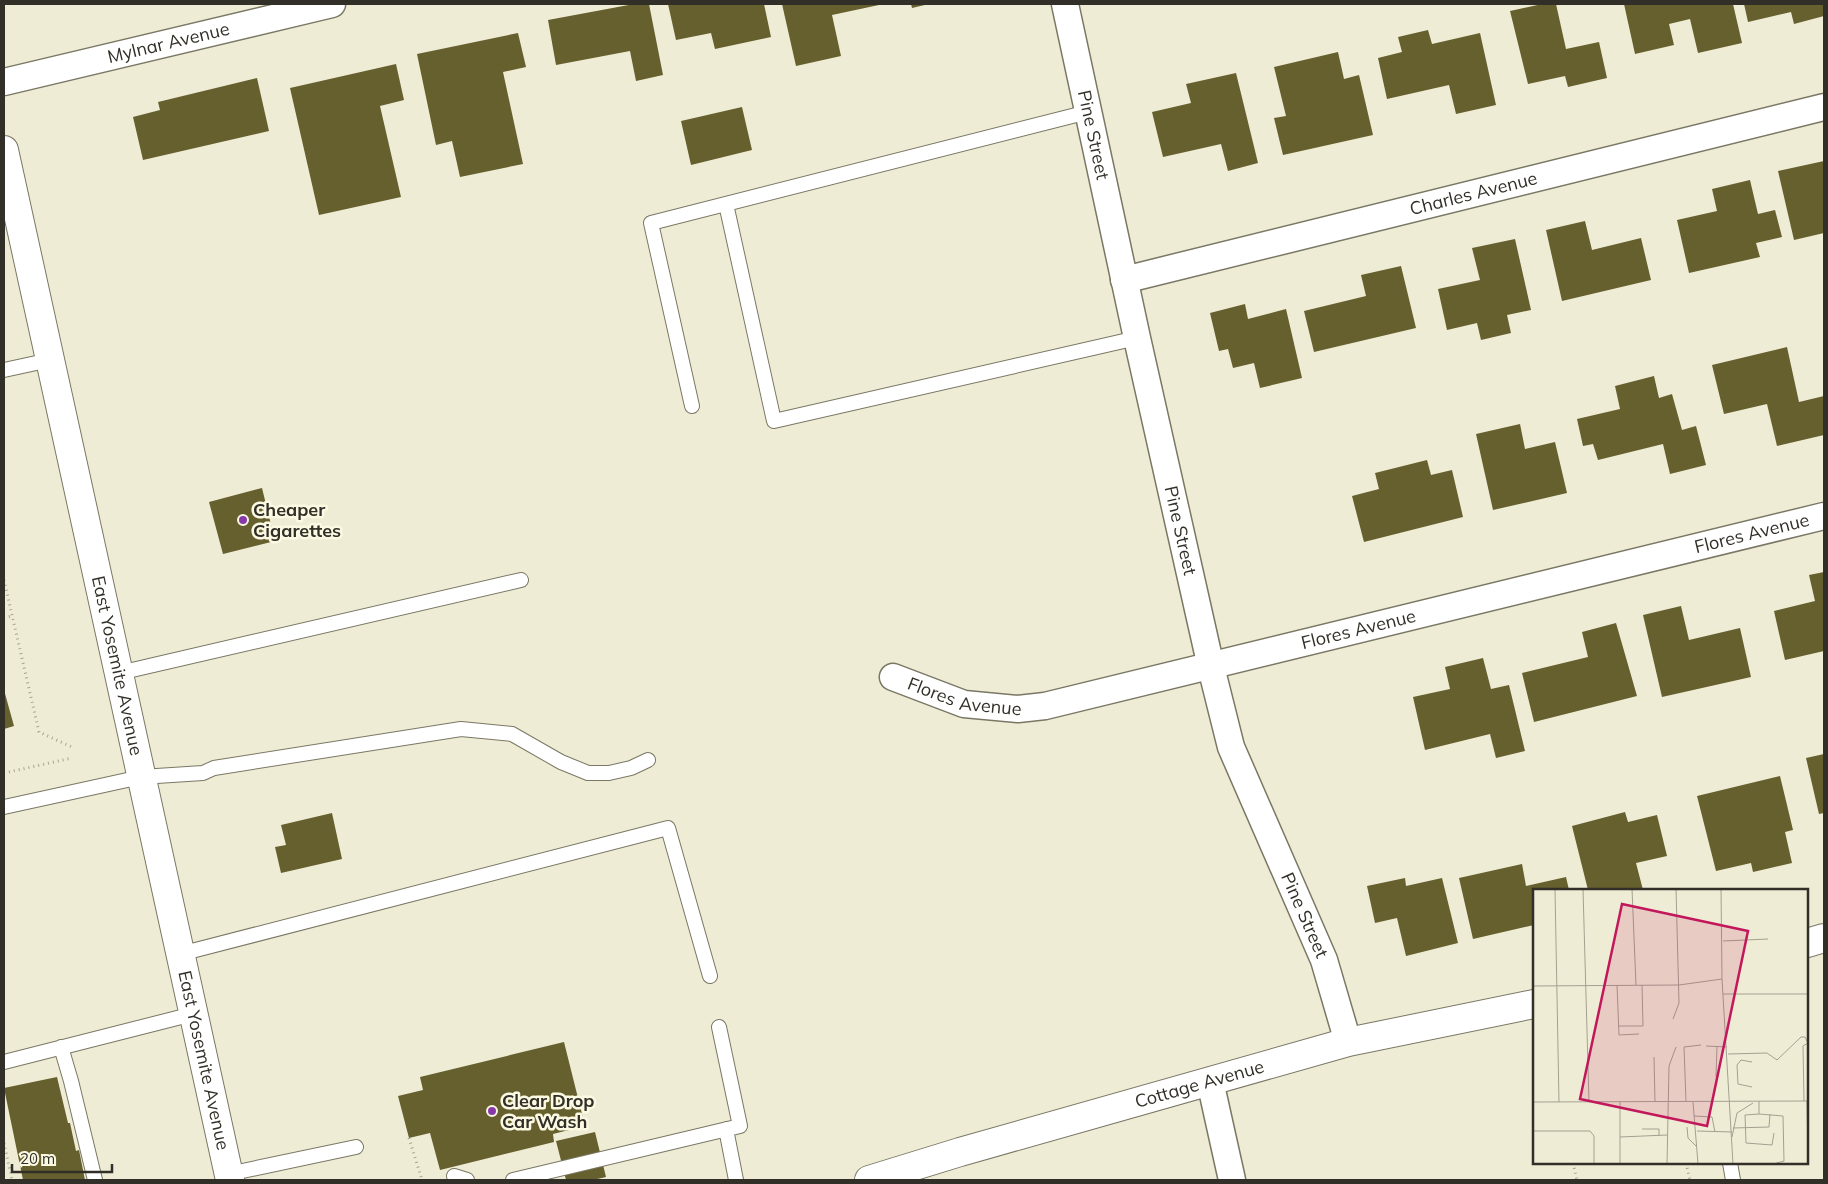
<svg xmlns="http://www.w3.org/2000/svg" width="1828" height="1184" viewBox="0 0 1828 1184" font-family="Mulish,sans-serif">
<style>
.building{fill:#665f2e}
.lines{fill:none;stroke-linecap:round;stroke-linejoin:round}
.service-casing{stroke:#7a7764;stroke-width:16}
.minor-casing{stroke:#7a7764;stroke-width:29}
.tertiary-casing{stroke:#7a7764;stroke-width:30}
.secondary-casing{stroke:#7a7764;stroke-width:30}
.path{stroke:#a6a393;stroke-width:3;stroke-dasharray:1 4;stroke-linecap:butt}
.service{stroke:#fff;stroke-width:14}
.minor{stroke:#fff;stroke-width:26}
.tertiary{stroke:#fff;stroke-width:28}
.secondary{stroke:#fff;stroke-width:28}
.poi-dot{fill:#8739aa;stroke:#fcf9e3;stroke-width:2}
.labels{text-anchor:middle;stroke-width:5;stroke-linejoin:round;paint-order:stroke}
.street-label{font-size:18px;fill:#312f27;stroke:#fcf9e3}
.poi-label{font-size:18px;font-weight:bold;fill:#312f27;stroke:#fcf9e3;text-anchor:start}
.inset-road{fill:none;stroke:#a3a090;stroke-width:1}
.view{fill:#c2185b;fill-opacity:0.15;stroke:#c2185b;stroke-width:2.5}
.inset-edge{fill:none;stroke:#312f27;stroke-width:2.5}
</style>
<rect width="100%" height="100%" fill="#efecd6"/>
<path class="building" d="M634,4H649L663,75L636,81L630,51L556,65L548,20Z
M668,4H764L771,37L715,49L711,33L676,40Z
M782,4H879V5L832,15L841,56L796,66Z
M911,4H929L912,8Z
M1542,4H1556L1566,49L1599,42L1607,78L1568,87L1565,76L1528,84L1510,11Z
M1624,4H1733L1742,43L1698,53L1690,19L1669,24L1674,45L1635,54Z
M1744,4H1824V16L1794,24L1791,12L1748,22Z
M1428,30L1432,44L1480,33L1496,105L1456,114L1449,85L1387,99L1378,58L1402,52L1398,37Z
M518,33L526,67L503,72L523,164L460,177L452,141L436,145L417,54Z
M1338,52L1344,79L1359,75L1373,135L1283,155L1274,118L1286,116L1274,67Z
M396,64L404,100L380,106L401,197L319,215L290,88Z
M1236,73L1258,163L1228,171L1221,144L1163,157L1152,112L1191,103L1186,84Z
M257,78L269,131L143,160L133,117L160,110L158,102Z
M742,107L752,150L691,165L681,121Z
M1824,161V233L1794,240L1778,171Z
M1750,180L1758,214L1775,210L1782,237L1756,243L1760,257L1689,273L1677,220L1717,211L1712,189Z
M1585,221L1592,250L1641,238L1651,280L1562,301L1546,230Z
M1515,239L1531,310L1507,315L1511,333L1481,340L1477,323L1447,330L1438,289L1480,280L1472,248Z
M1401,266L1416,328L1314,352L1304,311L1366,296L1361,275Z
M1245,304L1248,319L1286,309L1302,378L1260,388L1254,363L1233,368L1228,349L1219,351L1210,313Z
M1787,347L1799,402L1824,396V435L1777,446L1767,404L1724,414L1712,365Z
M1654,376L1659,398L1672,394L1682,430L1696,426L1706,465L1670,474L1663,444L1598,460L1593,444L1583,446L1577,419L1620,409L1615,386Z
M1520,424L1525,449L1555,442L1567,493L1493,510L1476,434Z
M1427,460L1431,475L1452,470L1463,517L1364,542L1352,496L1379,489L1375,473Z
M262,488L275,541L223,554L209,502Z
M1824,572V651L1785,660L1774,611L1815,601L1809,575Z
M1681,606L1689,640L1740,628L1751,677L1662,697L1643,615Z
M1616,623L1637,696L1534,722L1522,673L1588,657L1582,632Z
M1483,658L1491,689L1509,685L1525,751L1496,758L1490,734L1425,750L1413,697L1450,689L1445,667Z
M4,690L14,726L4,729Z
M1824,754V813L1819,814L1806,758Z
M1780,776L1793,830L1785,832L1792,863L1753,872L1751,863L1716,871L1697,796Z
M1625,812L1628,822L1657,815L1667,856L1636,863L1643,890H1588L1572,826Z
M332,813L342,859L281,873L275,847L286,845L281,825Z
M1522,864L1526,886L1566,877L1569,890H1534V925L1473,939L1459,878Z
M1405,878L1406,886L1442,878L1458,943L1406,956L1397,918L1375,923L1367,886Z
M564,1042L585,1126L553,1134L554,1142L440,1170L430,1133L409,1138L398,1096L423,1090L420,1077Z
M57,1077L68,1123H70L76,1151L79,1150L85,1180H23L4,1088Z
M595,1132L606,1177L593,1180H566L556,1141Z"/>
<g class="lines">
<g class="service-casing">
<path id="service" d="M726,204L774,421L1137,338
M4,370L50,360
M692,406L651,223L1088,112
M119,673L521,580
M4,807L141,777L203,773L214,768L461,729L512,734L561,762L588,773H609L631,768L648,760
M180,954L668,828L710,976
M61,1047L71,1081L95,1180
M4,1062L193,1014
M726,1129L736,1180
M1730,1163L1733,1180
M228,1174L356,1147
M454,1176L467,1180
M513,1180L740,1126L719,1027"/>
</g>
<g class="minor-casing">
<g id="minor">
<path id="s1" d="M1065,4L1137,338L1211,667L1231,747L1324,960L1348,1042"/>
<path id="s2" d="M4,82L332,4"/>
<path id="s3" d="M1124,280L1824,107"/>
<path id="s4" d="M893,677L964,704L1018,709L1045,706L1824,516"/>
<path d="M1210,1081L1232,1180"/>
</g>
</g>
<g class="tertiary-casing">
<g id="tertiary">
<path d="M1807,943L1824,938"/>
<path id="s5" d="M869,1180L960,1152L1348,1042L1534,1004"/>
</g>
</g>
<g class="secondary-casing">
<g id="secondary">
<path id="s6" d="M4,150L230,1180"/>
</g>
</g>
<path class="path" d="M4,580L39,732L72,747
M4,618L12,616
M4,773L72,758
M409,1138L422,1180
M4,1143L12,1180
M1573,1163L1577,1180
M1686,1163L1690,1180"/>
<use href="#service" class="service"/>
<use href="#minor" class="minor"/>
<use href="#tertiary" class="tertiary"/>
<use href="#secondary" class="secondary"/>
</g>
<g class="poi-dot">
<circle cx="243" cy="520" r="5"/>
<circle cx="492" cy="1111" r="5"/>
</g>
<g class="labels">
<g class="street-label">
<text dy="6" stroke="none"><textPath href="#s2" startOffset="169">Mylnar Avenue</textPath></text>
<text dy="6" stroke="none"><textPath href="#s1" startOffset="134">Pine Street</textPath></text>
<text dy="6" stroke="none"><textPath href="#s3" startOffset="360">Charles Avenue</textPath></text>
<text dy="6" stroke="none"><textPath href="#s1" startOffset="539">Pine Street</textPath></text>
<text dy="6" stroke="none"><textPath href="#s4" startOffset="885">Flores Avenue</textPath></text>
<text dy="6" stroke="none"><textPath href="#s4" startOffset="480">Flores Avenue</textPath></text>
<text dy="6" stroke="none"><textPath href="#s6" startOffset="528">East Yosemite Avenue</textPath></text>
<text dy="6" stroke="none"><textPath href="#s4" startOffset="75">Flores Avenue</textPath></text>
<text dy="6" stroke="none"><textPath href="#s1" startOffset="945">Pine Street</textPath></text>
<text dy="6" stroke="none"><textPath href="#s6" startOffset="932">East Yosemite Avenue</textPath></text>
<text dy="6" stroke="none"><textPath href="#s5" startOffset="344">Cottage Avenue</textPath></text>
</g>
<g class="poi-label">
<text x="253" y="516">Cheaper<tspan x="253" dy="21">Cigarettes</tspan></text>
<text x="502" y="1107">Clear Drop<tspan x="502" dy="21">Car Wash</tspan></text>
</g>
</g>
<g transform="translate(1533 889)">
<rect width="275" height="275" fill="#efecd6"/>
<path class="inset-road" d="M22,0L26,213M50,0L56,213M99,0L103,96M188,0L189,90L200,275M190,52L235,50M84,96L86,146L106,145M0,97L146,96L189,90M190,105H275M140,130L146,114L143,0M85,137H110L109,96M173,157L194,158M195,165L234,164L244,171L268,148H272L275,154M121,168L122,213M219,173L208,171L204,176L205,195L219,198M183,188L184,158M226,212V225L250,227L251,272L240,275M271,212L270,157L275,154M274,212L275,264M0,213L275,212M87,213V275M153,213L151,158L168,156M160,213L165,275M226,225L212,226L213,254L239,256L241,244M161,227L179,228L182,243M154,238L155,249L164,258M200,239L236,238L237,225M109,240H126V247M0,242H57L61,247V275M164,242L199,243M87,248L134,246M199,248L204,224L220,214M134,275L136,177L143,158"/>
<path class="view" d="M89,15L215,42L174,237L47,210Z"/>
<rect width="275" height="275" class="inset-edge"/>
</g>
<rect width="1828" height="1184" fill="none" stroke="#312f27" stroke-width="10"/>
<path d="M12 1164v8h100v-8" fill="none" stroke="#312f27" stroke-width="2.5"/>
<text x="20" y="1164" font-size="15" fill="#312f27" stroke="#fcf9e3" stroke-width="4" paint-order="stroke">20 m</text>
</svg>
